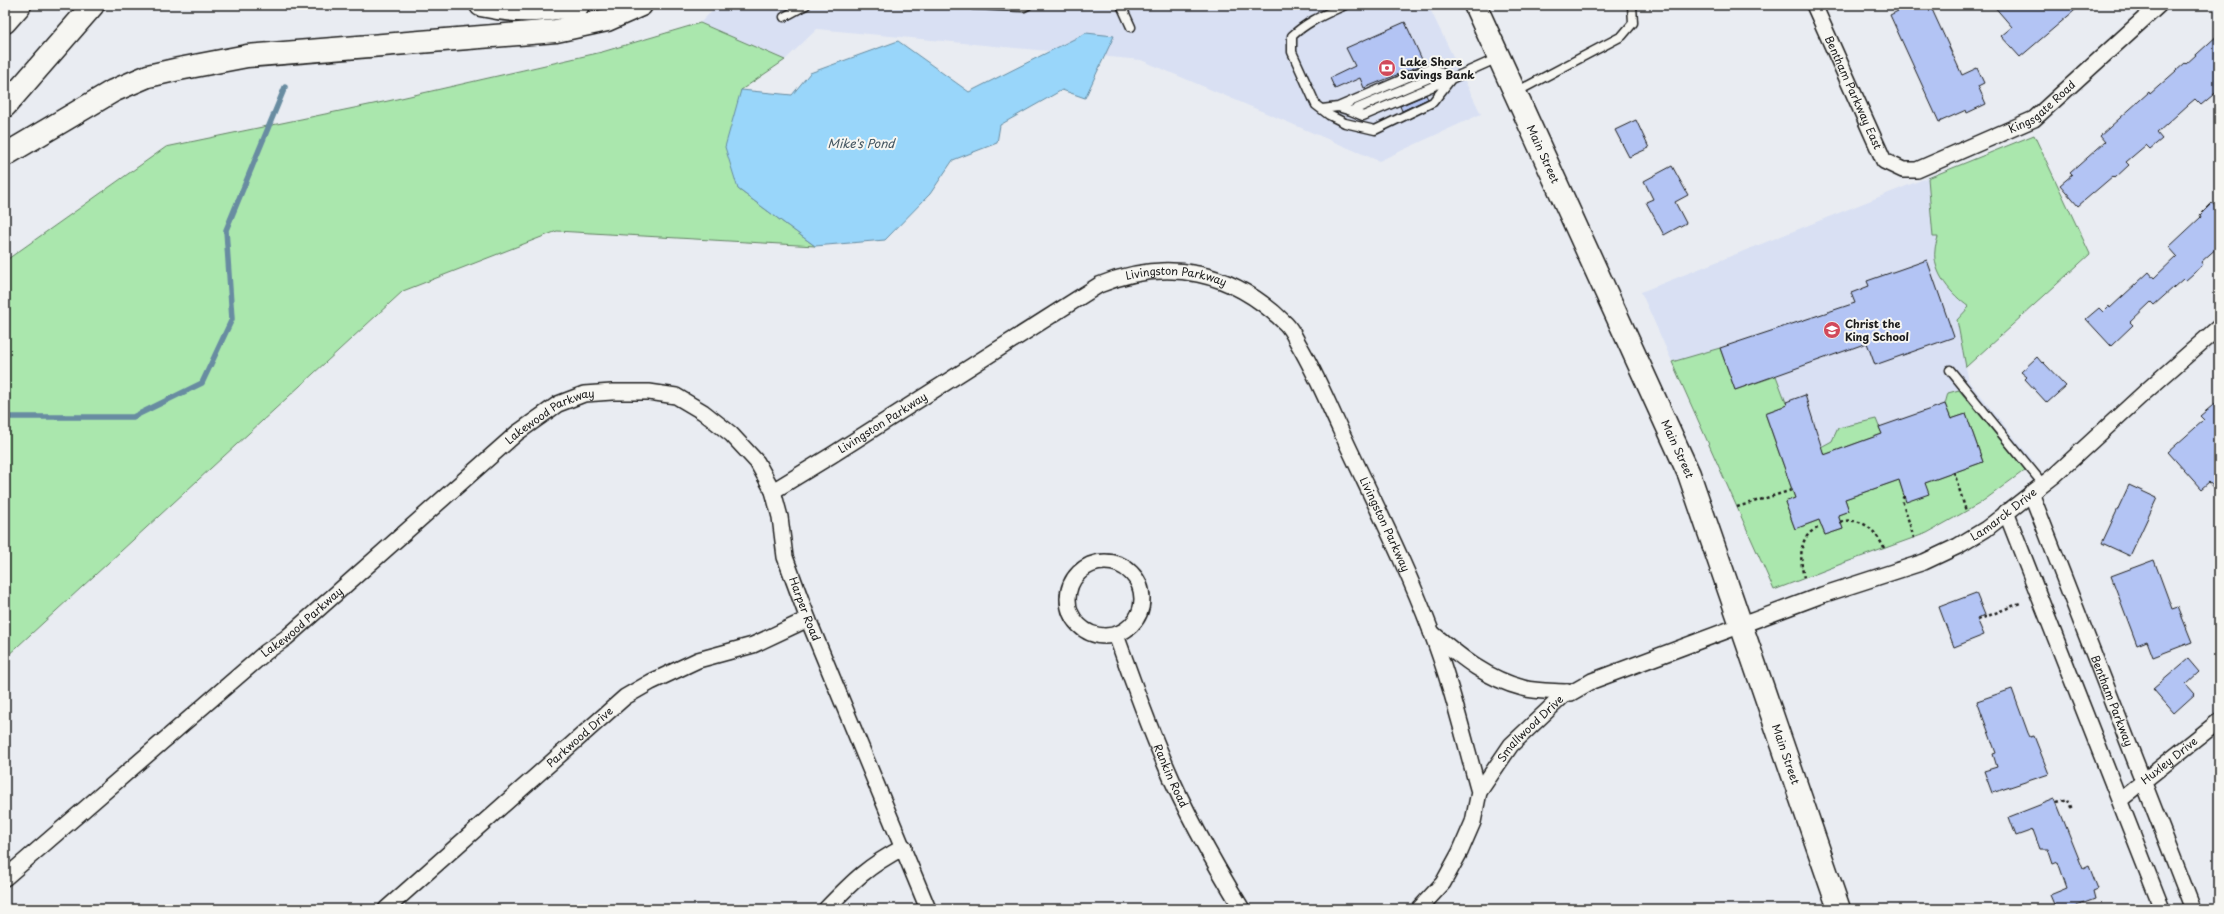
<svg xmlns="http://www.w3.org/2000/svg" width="2224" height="914" viewBox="0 0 2224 914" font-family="'Playpen Sans',sans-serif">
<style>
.built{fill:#d9e0f3}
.green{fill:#aae7ad;stroke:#638264}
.water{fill:#99d6fa;stroke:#678ca1}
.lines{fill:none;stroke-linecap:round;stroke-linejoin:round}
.stream{stroke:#678ca1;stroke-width:5.5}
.building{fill:#b3c4f4;stroke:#1c1c1c}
.service-casing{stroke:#1c1c1c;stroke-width:11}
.minor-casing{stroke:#1c1c1c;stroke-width:18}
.primary-casing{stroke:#1c1c1c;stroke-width:25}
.motorway-casing{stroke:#1c1c1c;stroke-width:25}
.path{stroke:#1c1c1c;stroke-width:2.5;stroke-dasharray:3 3;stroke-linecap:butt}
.service{stroke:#f6f6f2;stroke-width:8}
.minor{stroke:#f6f6f2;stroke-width:15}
.primary{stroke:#f6f6f2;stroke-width:22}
.motorway{stroke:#f6f6f2;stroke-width:22}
.labels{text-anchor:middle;stroke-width:4;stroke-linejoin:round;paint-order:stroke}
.poi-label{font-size:11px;font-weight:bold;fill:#1c1c1c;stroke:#f6f6f2;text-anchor:start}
.street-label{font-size:11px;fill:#1c1c1c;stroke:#f6f6f2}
.water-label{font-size:12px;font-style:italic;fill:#42545f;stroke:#f6f6f2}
</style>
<rect width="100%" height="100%" fill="#e9ecf2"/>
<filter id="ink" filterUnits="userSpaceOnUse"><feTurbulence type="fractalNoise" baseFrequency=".025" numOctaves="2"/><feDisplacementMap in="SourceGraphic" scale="8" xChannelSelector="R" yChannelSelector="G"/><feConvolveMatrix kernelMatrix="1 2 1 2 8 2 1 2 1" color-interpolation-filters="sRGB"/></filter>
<g filter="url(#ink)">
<path class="built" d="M718,5H1428L1481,114L1379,161L1141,60L817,29L785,60L700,23Z
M2034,135L2090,254L1966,367L1969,382L2035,463L2025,470L1975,410L2023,471L1979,504L1927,533L1774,590L1641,292Z"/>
<path class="green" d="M700,23L785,60L741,90L738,189L815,246L557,231L403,291L5,658V261L166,147L388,101L602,52Z
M2034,135L2090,254L1966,367L1957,320L1969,307C1952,295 1932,273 1935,250C1935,246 1937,241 1938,237H1933L1928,178Z
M1720,348L1735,390L1776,376L1787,405L1765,413L1795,498L1785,502L1795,529L1819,520L1825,535L1843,529L1838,515L1849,511L1845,499L1899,480L1906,501L1925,483L1983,462L1966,414L1951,419L1945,404L1948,393L1959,390L2025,470L1979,504L1927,533L1841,564L1774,590L1672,362Z
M1876,419L1882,434L1824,455L1821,447L1832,441L1838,428Z"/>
<path class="water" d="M1086,33L1114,36L1085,98L1062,90L1000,125L997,143L953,160L930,194L885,240L815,246L738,189L725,147L741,90L792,95L810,73L898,41L969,92Z"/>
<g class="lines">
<path class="stream" d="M5,417H133L202,383L232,319L226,230L285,87"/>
</g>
<path class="building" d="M1895,5H1930L1962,75L1977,68L1984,83L1978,86L1986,104L1967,113L1966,110L1939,122L1890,15L1898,11Z
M1993,5H2081L2020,57L2001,36L2012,27Z
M1405,22L1424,64L1364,88L1360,78L1335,89L1330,78L1355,66L1346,48Z
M2219,34V90L2201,105L2195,99L2189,104L2157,133L2162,139L2150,149L2146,145L2126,162L2129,165L2115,178L2113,176L2078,206L2060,185L2072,175L2070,173L2105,142L2100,136L2149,92L2150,94L2185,63L2186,64Z
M1426,95L1428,99L1402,111L1400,106Z
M1636,120L1649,148L1629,157L1615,130Z
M1672,166L1688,195L1675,202L1686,223L1664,235L1646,202L1653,199L1644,181Z
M2212,203L2219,211V246L2201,262L2203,265L2185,281L2183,279L2154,305L2151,302L2130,322L2133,325L2111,346L2086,319L2099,308L2103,312L2109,306L2110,308L2149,272L2154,278L2177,256L2169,247L2201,217L2200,215Z
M1927,260L1954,337L1875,365L1867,343L1735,390L1720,348L1855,303L1851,293L1869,286L1867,281Z
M2037,357L2042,363L2043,362L2066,386L2047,403L2025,379L2027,377L2021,372Z
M1805,395L1824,455L1882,434L1879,427L1945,404L1951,419L1966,414L1983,462L1925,483L1929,494L1906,502L1899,480L1845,499L1849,511L1838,515L1843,529L1825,535L1819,520L1795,529L1785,502L1795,498L1765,413L1787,405L1786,402Z
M2219,400V493L2209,482L2201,489L2168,452L2204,420L2200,416Z
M2129,485L2157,498L2130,556L2102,543Z
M2154,560L2172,609L2178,607L2192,642L2153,657L2147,641L2137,645L2111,576Z
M1976,593L1985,615L1977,619L1984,635L1954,647L1939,607Z
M2188,659L2199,672L2186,684L2195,694L2174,713L2153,689Z
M2012,689L2028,733L2030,737L2034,736L2049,774L1992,793L1984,771L1997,767L1993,754L1996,753L1977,701Z
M2055,799L2083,869L2089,866L2098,889L2093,891L2095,899L2076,906L2078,909H2056L2050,895L2067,888L2058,862L2053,864L2048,849H2040L2033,830L2016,836L2009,817Z"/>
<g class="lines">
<g class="service-casing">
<path id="service" d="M973,5L1024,7L1028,5
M1121,5L1131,27
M1345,5C1326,14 1308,21 1292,36V52L1316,105L1329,115L1345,123L1375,130L1433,102L1451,79L1498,58
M784,17L806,5
M1516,92L1622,36L1633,23L1632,5
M1338,107L1351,111L1441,73
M1322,109L1338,107L1429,68L1437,70L1451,79
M1351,111L1363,116L1450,79
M1950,370L2043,484"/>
</g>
<g class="minor-casing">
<g id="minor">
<path id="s1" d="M1814,5L1884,161L1903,170H1917L2034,119L2159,5"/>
<path id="s2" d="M773,491L832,455L1099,285C1168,257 1233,271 1286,324C1292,330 1295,338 1299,345C1315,372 1327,401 1340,429C1371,496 1405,562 1431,631C1451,683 1464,739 1479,792"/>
<path id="s3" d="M2031,493L2193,909"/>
<path d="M2006,512L2162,909"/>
<circle cx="1105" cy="599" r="37"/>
<path d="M1431,632C1461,657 1485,678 1523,688C1537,692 1553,691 1567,692"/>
<path id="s4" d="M1116,635C1132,679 1147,723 1166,766C1187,816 1214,863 1242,909"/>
<path id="s5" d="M2120,800L2219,721"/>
<path id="s6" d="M5,878L266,652L286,638L517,433L558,404L584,394L612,392H649L676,396L703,412L731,434L757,462L773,491L780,517L785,557L808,619L928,909"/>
<path id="s7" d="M386,909L625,697L651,682L698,660L753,645L808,619"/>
<path d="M826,909C854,880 868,866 904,847"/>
<path id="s8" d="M1419,909L1443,883L1460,852L1473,822L1479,792L1511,745L1567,692L1571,693L1592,681L1822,595L1924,562L1958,546L1986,529L2055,475L2144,393L2219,327"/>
</g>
</g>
<g class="primary-casing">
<g id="primary">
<path id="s9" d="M1475,5L1689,474L1839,909"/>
</g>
</g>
<g class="motorway-casing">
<path id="motorway" d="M481,5C517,13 542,11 578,5
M5,22L20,5
M5,106L93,5
M5,155L113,91L148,76L179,69L247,56L556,31L607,20L641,5"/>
</g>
<path class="path" d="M1954,472L1966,511
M1904,496L1902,500L1914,538
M1737,507L1792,490
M1840,522C1862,516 1875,530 1884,548
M1804,578C1800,559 1797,534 1821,527
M1978,620L2020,603
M2057,802L2068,799L2072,810"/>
<use href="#service" class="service"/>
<use href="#minor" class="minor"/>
<use href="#primary" class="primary"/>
<use href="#motorway" class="motorway"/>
</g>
</g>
<defs>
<g id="bank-disc" transform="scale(0.9)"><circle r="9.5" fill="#d1495b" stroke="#f6f6f2"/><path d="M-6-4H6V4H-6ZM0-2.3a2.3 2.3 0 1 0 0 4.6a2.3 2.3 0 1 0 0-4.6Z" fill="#fff"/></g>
<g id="school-disc" transform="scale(0.9)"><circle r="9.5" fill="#d1495b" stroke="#f6f6f2"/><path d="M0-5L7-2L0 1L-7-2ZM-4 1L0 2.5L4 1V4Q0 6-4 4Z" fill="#fff"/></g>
</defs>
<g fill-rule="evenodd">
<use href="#bank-disc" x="1387" y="68"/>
<use href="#school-disc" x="1832" y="330"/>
</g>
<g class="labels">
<g class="poi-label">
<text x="1400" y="66">Lake Shore<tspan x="1400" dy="13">Savings Bank</tspan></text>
<text x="1845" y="328">Christ the<tspan x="1845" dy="13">King School</tspan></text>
</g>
<g class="street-label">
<text dy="4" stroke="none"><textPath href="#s1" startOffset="96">Bentham Parkway East</textPath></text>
<text dy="4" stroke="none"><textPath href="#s1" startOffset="347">Kingsgate Road</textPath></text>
<text dy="4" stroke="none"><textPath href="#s9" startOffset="164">Main Street</textPath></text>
<text dy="4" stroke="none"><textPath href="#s2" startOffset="465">Livingston Parkway</textPath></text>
<text dy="4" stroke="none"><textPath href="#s6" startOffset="716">Lakewood Parkway</textPath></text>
<text dy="4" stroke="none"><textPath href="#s2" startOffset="129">Livingston Parkway</textPath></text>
<text dy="4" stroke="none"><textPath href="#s9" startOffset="488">Main Street</textPath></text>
<text dy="4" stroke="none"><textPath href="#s8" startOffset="742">Lamarck Drive</textPath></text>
<text dy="4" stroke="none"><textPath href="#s2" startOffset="813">Livingston Parkway</textPath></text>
<text dy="4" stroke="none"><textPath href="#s6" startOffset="1110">Harper Road</textPath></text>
<text dy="4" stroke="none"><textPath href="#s6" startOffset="392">Lakewood Parkway</textPath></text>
<text dy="4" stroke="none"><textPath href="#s3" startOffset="223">Bentham Parkway</textPath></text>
<text dy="4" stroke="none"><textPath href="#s8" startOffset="216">Smallwood Drive</textPath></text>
<text dy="4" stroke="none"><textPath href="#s7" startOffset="259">Parkwood Drive</textPath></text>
<text dy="4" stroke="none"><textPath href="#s9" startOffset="812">Main Street</textPath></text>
<text dy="4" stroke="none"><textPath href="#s5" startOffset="63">Huxley Drive</textPath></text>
<text dy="4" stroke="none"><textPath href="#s4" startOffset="151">Rankin Road</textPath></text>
</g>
<g class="water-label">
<text x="861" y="148">Mike's Pond</text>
</g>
</g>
<rect width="2224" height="914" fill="none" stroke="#f6f6f2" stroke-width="20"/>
<rect x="10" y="10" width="2204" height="894" fill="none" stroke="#1c1c1c" stroke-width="1.5" filter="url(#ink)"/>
</svg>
